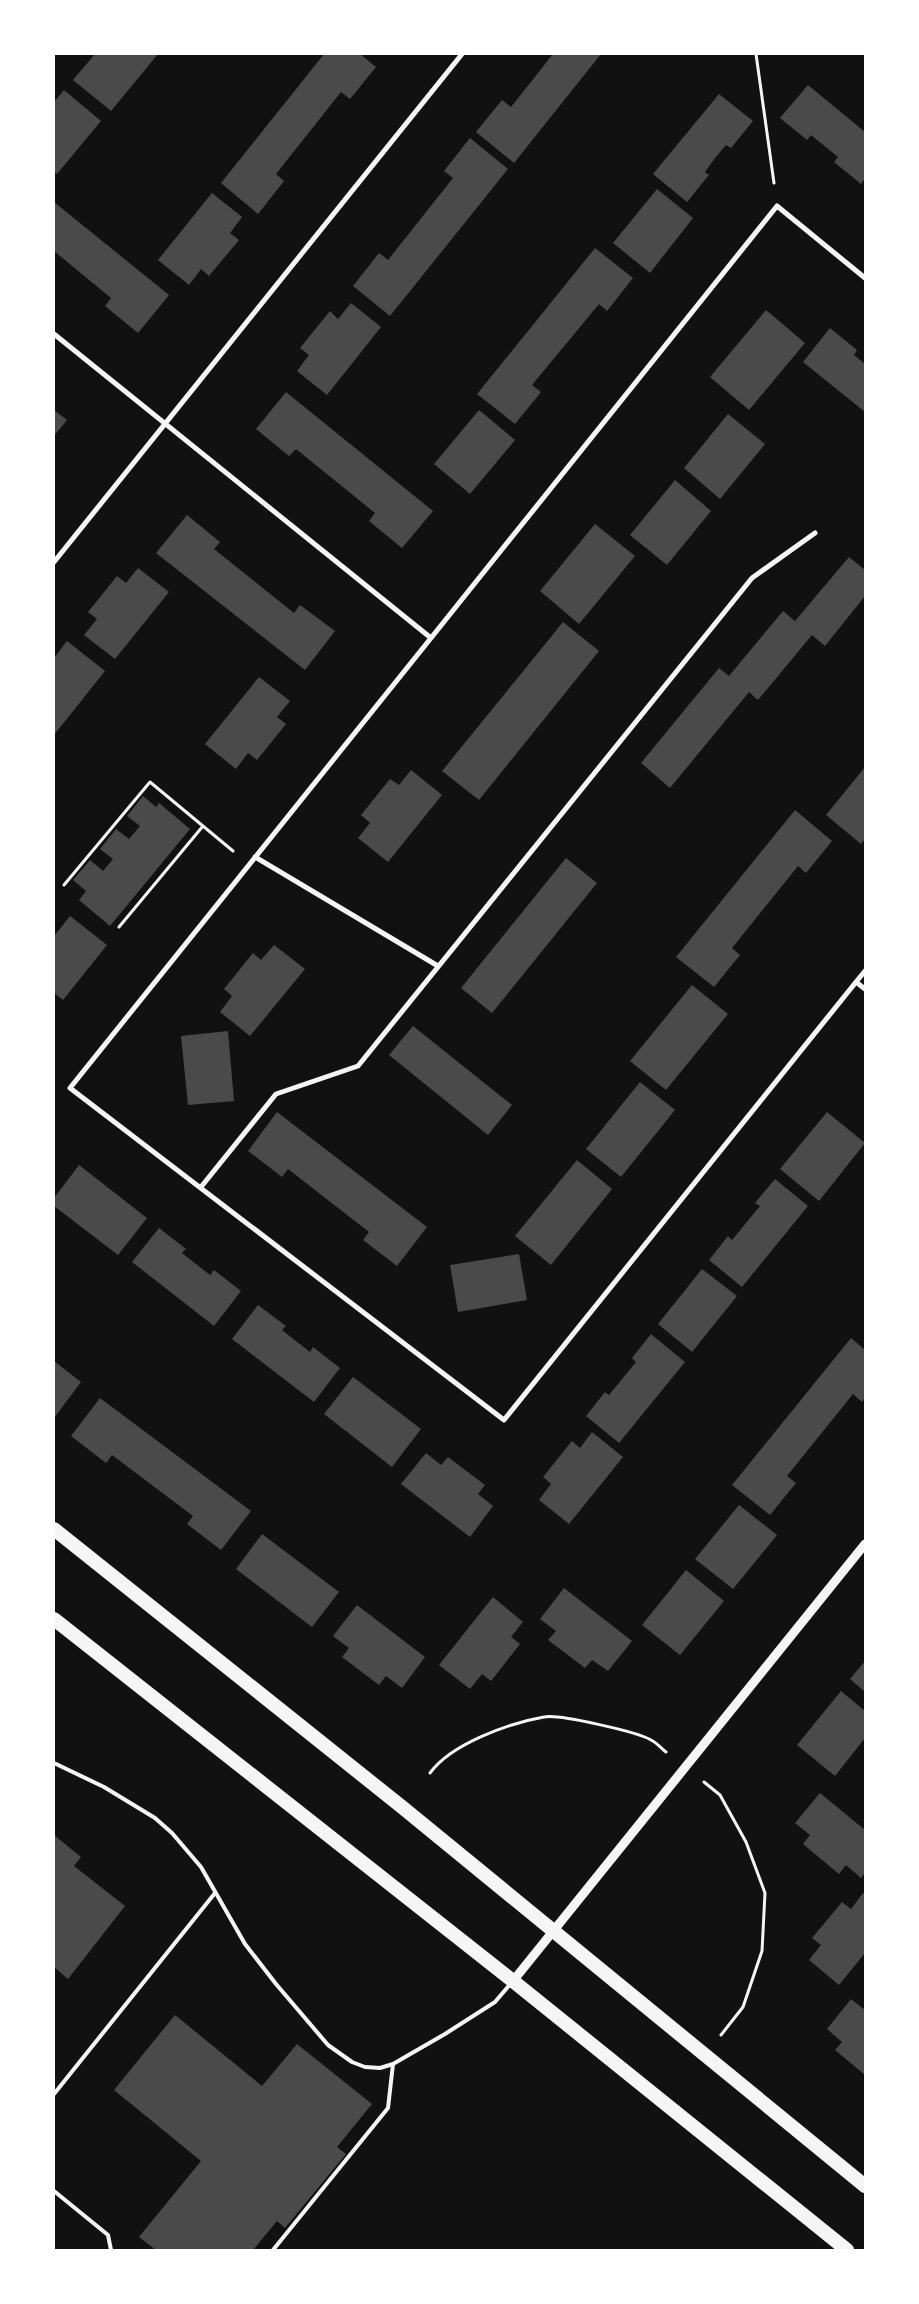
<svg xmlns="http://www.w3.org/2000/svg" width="919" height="2304" viewBox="0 0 919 2304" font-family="'Roboto Condensed',sans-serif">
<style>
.building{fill:#4a4a4a}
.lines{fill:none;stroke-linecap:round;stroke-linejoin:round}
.path{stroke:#f5f5f5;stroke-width:3}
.service{stroke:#f5f5f5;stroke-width:4}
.minor{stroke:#f5f5f5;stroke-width:5}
.tertiary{stroke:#f5f5f5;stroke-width:9}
.trunk{stroke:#f5f5f5;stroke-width:14}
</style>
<rect width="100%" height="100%" fill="#111"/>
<path class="building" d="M95,54L108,55L158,54L111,111L73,80Z
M324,54H360L376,67L350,99L341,92L276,174L284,181L258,214L221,183Z
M553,54H601L514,163L476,132L502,100L511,107Z
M808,85L865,132V178L861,184L834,162L838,157L811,135L807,140L780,118Z
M64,90L101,121L57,174L54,172V102Z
M719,94L753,121L731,148L726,145L715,158L705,172L709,175L687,202L653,174Z
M470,138L508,169L390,316L353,286L379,253L388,260L453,178L444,171Z
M657,189L693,218L650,273L613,243Z
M212,193L242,217L230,233L239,240L209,276L201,269L189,285L158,260Z
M54,202L169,295L138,333L105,306L111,298L54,251Z
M595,248L633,278L607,311L599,304L532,385L541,392L515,424L477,394Z
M351,303L381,327L327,395L297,371L309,355L300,348L330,311L338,319Z
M766,310L805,343L749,410L710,377Z
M830,328L857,350L854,355L865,364V412L803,362Z
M286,392L433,511L402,548L369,521L375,513L296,449L289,456L256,429Z
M54,410L67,420L54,436Z
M479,410L515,440L470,494L434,464Z
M728,414L765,444L720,499L684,468Z
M675,480L711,511L667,565L630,535Z
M187,515L220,542L214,549L294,613L300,605L335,631L305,670L156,553Z
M595,524L635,556L579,624L540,591Z
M849,557L865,570V596L825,646L812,635L758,700L749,692L670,788L641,763L719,668L729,676L783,611L795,621Z
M138,568L169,592L115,659L84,635L97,619L88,612L117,576L126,583Z
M563,622L599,651L479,800L442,771Z
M67,641L105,671L54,735V658Z
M259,677L290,701L277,717L286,724L257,760L248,753L236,769L205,744Z
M865,767V839L861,844L826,815Z
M411,770L442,795L388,862L358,838L370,823L361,815L390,779L399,785Z
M143,796L156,807L159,803L190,829L110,926L79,900L86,891L73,880L90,860L103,871L113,859L100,849L116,829L129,839L140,826L127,816Z
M795,810L832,841L806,873L798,866L732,948L740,955L714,987L676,957Z
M566,858L597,883L492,1013L461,988Z
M70,916L107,945L63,1000L54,993V936Z
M274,945L305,969L250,1036L220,1012L232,996L224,989L253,953L261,960Z
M692,985L728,1014L666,1090L630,1061Z
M413,1026L512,1105L488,1135L389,1055Z
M228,1031L234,1101L188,1105L181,1036Z
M640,1082L675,1110L621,1177L586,1149Z
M277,1112L427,1227L397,1266L363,1240L369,1232L288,1169L282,1177L248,1151Z
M827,1112L865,1143L819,1201L780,1169Z
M577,1160L612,1189L551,1265L515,1236Z
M79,1165L147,1218L118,1255L54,1206V1198Z
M775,1179L808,1206L742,1287L709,1260L728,1236L732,1240L760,1206L755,1203Z
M159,1228L186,1249L182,1253L210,1275L214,1270L241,1291L214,1326L132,1262Z
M519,1254L527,1300L458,1312L450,1265Z
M702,1269L737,1296L692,1352L658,1324Z
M258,1305L286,1326L282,1330L310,1352L313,1347L340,1368L314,1402L232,1339Z
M651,1334L685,1362L619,1443L586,1416L605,1392L609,1395L636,1362L632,1358Z
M851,1338L865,1350V1397L862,1402L853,1394L787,1476L796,1483L770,1515L732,1485Z
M54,1361L81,1382L54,1418Z
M353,1377L421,1429L392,1467L324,1414Z
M100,1398L251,1511L221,1550L187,1524L193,1516L112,1455L106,1463L71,1436Z
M592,1432L623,1457L569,1524L539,1500L551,1484L543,1477L572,1441L580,1448Z
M426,1453L441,1465L448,1457L485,1485L478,1494L493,1506L470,1537L401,1484Z
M739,1505L777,1535L733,1589L695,1559Z
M262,1534L339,1592L312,1627L236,1569Z
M686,1570L724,1601L680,1655L642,1625Z
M564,1588L632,1641L608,1671L592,1660L585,1668L548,1640L556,1631L540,1619Z
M493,1597L523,1622L511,1637L520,1644L491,1681L482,1674L470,1689L439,1665Z
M357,1605L425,1657L402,1688L386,1676L379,1685L342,1657L349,1648L333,1636Z
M865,1661V1692L850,1679Z
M841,1691L865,1711V1738L835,1776L797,1745Z
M820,1793L865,1830V1873L861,1878L846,1865L839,1874L803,1844L810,1835L795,1823Z
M54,1835L81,1857L74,1866L125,1906L68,1979L54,1967Z
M863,1893L865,1895V1953L839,1985L809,1960L821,1945L812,1938L842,1902L851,1909Z
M851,1999L865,2010V2075L835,2050L842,2042L827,2029Z
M175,2015L262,2086L297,2044L372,2104L337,2147L346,2154L285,2228L277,2221L253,2250H156L139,2237L201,2161L114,2090Z"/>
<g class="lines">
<path class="path" d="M756,54L774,183
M64,885L150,782L233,851
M119,927L203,826
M430,1773C451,1744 509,1723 544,1717C559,1714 638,1732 651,1740C657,1743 661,1748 666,1752
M704,1782L720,1795L746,1842L765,1893L762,1951L743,2007L721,2035"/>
<path class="service" d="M54,1763L104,1787L155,1818L172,1833L201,1867L245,1944L276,1984L328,2045L352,2062L365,2067L380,2068L393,2064L445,2034L495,2002L512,1982
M54,2094L215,1893
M54,2191L108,2235L111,2250
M273,2250L388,2108L393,2064"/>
<path class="minor" d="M54,334L431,638L777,206L865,278
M54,562L462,54
M431,638L70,1088L504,1420L856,982
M255,857L438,966
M865,971L856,982L865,989
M201,1187L276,1094L358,1066L752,578L815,533"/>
<path class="tertiary" d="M513,1981L865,1544"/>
<path class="trunk" d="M54,1529L402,1807L865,2186
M54,1619L513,1981L847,2250"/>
</g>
<rect width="919" height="2304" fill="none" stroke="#ffffff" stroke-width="110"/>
</svg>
